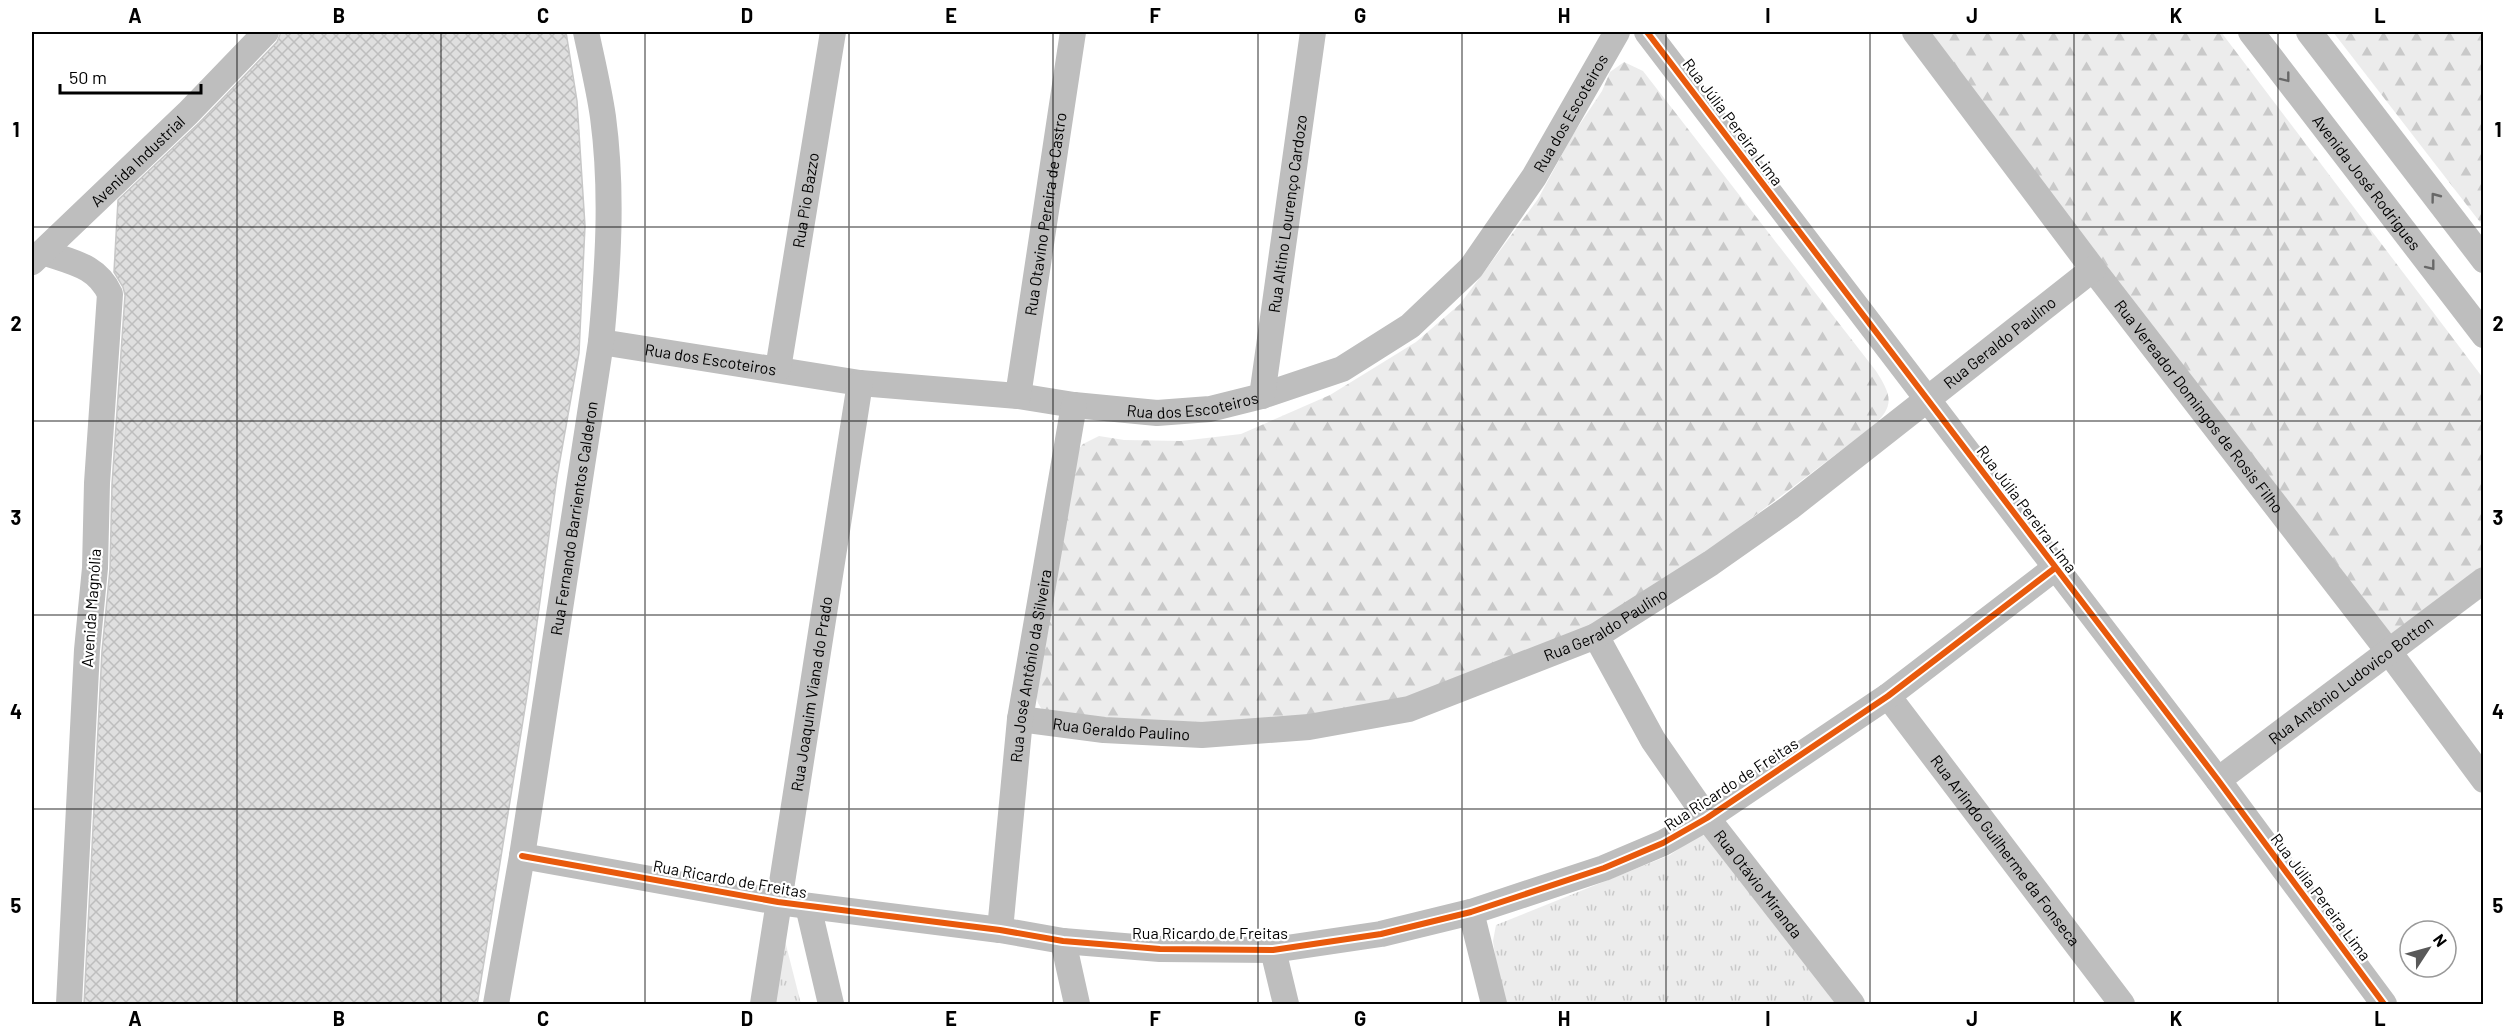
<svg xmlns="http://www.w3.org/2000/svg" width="2515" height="1036" viewBox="0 0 2515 1036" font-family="Barlow,sans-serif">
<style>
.grass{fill:url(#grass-tufts)}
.forest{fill:url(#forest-firs)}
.building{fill:url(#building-cross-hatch);stroke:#c7c7c7;stroke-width:1.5}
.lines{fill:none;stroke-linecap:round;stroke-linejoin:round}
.minor{stroke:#bebebe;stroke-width:26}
.cycleway-casing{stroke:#fff;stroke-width:10}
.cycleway{stroke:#e8590c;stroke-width:6}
.oneway{stroke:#686868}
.grid{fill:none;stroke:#000;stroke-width:1.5;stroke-opacity:0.55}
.labels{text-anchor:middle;stroke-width:4.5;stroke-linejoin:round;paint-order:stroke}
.street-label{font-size:16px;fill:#000;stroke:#fff}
.neatline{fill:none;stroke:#000;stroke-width:2}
.grid-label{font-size:20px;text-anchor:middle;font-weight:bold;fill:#000}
</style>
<defs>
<pattern id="grass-tufts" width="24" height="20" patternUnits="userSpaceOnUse" patternTransform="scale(1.5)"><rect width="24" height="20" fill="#ececec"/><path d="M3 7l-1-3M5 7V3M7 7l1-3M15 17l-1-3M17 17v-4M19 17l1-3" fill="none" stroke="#c9c9c9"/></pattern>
<pattern id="forest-firs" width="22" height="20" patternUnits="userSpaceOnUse" patternTransform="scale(1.5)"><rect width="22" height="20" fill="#ececec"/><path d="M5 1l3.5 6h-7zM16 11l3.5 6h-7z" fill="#c9c9c9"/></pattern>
<pattern id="building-cross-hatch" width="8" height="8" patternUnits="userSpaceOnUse" patternTransform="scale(1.5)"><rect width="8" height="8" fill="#dfdfdf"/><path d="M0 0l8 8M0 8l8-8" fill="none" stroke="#bebebe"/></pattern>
</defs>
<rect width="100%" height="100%" fill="#fff"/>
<path class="grass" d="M1701,833L1731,859L1839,1004H1502L1493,941L1496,925L1670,855Z
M784,937L801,1004H774Z"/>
<path class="forest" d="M1911,32H2221L2483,378V570L2402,630L2384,637Z
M2333,32H2483V226Z
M1624,62L1643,71L1876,371C1892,396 1895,406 1872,427L1662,586L1590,630L1407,706L1203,734L1044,713L1038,703L1036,695L1076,452L1083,444L1099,436L1124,440L1181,441L1241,434L1330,395L1416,342L1460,304L1487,268L1538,199L1572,136L1602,91L1610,72Z"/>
<path class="building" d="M281,32H566L577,101L585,226L579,353L557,477L527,696L477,1005H84L102,651L110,569L112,484L125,295L123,287L114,272L118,200L199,123L277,42Z"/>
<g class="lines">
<g class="minor">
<path d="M1647,32L2218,780L2384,1004"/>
<path id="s1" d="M1915,32L2093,269L2389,652L2484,780"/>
<path id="s2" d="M2251,32L2484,335"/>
<path d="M2309,32L2484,260"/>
<path d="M43,252C71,262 97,265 110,294L97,483L95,568L87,650L69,1004"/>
<path id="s3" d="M32,262L188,113L266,32"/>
<path id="s4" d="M601,342L860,383L1018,396L1074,405L1157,413L1210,409L1262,396L1342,369L1410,326L1471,268L1534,177L1617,32"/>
<path id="s5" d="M778,369L833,32"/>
<path id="s6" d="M1018,396L1073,32"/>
<path id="s7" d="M1262,396L1313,32"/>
<path id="s8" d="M1596,636L1653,740L1707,818L1852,1004"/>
<path id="s9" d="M1888,696L2122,1004"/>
<path id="s10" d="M1020,719L1104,730L1202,735L1309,727L1409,709L1596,636L1711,563L1789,508L2093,269"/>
<path id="s11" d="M2218,780L2484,580"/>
<path d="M522,856L778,902L1000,930L1063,941L1160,949L1273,950L1381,934L1471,912L1604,868L1663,843L1707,818L1888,696L2055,568"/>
<path d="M808,906L831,1004"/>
<path d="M1471,912L1494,1004"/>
<path id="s12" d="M1000,930L1020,719L1074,405"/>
<path d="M1063,941L1077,1004"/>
<path d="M1273,950L1286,1004"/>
<path id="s13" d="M496,1004L522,856L601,342C608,267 613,192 603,117C599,89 592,60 586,32"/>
<path id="s14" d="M763,1004L860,383"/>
</g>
<g class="cycleway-casing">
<path id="cycleway" d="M1647,32L2218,780L2384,1004
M522,856L778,902L1000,930L1063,941L1160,949L1273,950L1381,934L1471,912L1604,868L1663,843L1707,818L1888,696L2055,568"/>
</g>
<use href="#cycleway" class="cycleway"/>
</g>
<defs><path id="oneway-chevron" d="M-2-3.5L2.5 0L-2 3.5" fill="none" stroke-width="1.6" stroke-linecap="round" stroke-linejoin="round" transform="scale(1.5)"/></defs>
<g class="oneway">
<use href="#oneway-chevron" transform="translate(2286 78) rotate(52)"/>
<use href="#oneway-chevron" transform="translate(2435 197) rotate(-127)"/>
<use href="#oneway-chevron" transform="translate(2431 266) rotate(52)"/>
</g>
<path class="grid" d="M237,32V1004M441,32V1004M645,32V1004M849,32V1004M1053,32V1004M1258,32V1004M1462,32V1004M1666,32V1004M1870,32V1004M2074,32V1004M2278,32V1004M32,227H2484M32,421H2484M32,615H2484M32,809H2484"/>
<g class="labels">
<g class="street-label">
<text dy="6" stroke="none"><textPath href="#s4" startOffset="1101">Rua dos Escoteiros</textPath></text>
<text transform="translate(1733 122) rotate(53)" y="6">Rua Júlia Pereira Lima</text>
<text dy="6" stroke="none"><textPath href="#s3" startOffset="146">Avenida Industrial</textPath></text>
<text dy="6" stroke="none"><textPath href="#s2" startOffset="190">Avenida José Rodrigues</textPath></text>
<text dy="6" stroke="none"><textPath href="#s5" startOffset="171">Rua Pio Bazzo</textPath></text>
<text dy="6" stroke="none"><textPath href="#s6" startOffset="184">Rua Otavino Pereira de Castro</textPath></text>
<text dy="6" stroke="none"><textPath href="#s7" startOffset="184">Rua Altino Lourenço Cardozo</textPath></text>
<text dy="6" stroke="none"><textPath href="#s10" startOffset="1092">Rua Geraldo Paulino</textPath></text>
<text dy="6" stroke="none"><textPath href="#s4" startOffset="111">Rua dos Escoteiros</textPath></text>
<text dy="6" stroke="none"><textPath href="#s4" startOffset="597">Rua dos Escoteiros</textPath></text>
<text dy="6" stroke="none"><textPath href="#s1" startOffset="470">Rua Vereador Domingos de Rosis Filho</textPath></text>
<text transform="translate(2027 509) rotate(53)" y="6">Rua Júlia Pereira Lima</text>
<text dy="6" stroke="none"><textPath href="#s13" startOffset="492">Rua Fernando Barrientos Calderon</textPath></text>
<text transform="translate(91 608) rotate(-86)" y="6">Avenida Magnólia</text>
<text dy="6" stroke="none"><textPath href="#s10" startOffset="606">Rua Geraldo Paulino</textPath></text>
<text dy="6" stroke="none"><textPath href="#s12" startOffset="266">Rua José Antônio da Silveira</textPath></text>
<text dy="6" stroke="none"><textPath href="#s11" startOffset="166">Rua Antônio Ludovico Botton</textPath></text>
<text dy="6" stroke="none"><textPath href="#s14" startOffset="314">Rua Joaquim Viana do Prado</textPath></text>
<text dy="6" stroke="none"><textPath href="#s10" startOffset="102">Rua Geraldo Paulino</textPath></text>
<text transform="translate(1731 784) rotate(-33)" y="6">Rua Ricardo de Freitas</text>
<text dy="6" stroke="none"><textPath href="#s9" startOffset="194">Rua Arlindo Guilherme da Fonseca</textPath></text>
<text transform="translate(730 879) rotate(10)" y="6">Rua Ricardo de Freitas</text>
<text dy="6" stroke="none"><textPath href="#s8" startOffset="297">Rua Otávio Miranda</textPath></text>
<text transform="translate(2321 897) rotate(53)" y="6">Rua Júlia Pereira Lima</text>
<text x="1210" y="939">Rua Ricardo de Freitas</text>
</g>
</g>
<rect width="2515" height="1036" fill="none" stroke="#ffffff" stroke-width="66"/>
<g transform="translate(2428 949) rotate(54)"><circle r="28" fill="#ffffff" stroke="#999999" stroke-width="1.5"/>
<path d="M0-4.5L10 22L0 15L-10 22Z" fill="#595959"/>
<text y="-9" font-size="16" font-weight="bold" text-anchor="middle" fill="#000000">N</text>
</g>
<path d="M60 84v9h141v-9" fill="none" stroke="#000000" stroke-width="3"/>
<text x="69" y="84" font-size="18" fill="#000000" stroke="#ffffff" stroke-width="4.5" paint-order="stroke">50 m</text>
<rect x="33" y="33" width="2449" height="970" class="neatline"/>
<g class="grid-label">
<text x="135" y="23">A</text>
<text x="339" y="23">B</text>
<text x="543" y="23">C</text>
<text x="747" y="23">D</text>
<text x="951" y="23">E</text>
<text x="1155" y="23">F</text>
<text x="1360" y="23">G</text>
<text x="1564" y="23">H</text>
<text x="1768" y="23">I</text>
<text x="1972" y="23">J</text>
<text x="2176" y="23">K</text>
<text x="2380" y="23">L</text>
<text x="16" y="137">1</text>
<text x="2498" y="137">1</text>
<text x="16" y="331">2</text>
<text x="2498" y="331">2</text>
<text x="16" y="525">3</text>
<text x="2498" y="525">3</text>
<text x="16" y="719">4</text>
<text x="2498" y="719">4</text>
<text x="16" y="913">5</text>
<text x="2498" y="913">5</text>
<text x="135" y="1026">A</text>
<text x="339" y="1026">B</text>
<text x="543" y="1026">C</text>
<text x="747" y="1026">D</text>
<text x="951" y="1026">E</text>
<text x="1155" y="1026">F</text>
<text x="1360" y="1026">G</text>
<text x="1564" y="1026">H</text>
<text x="1768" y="1026">I</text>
<text x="1972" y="1026">J</text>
<text x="2176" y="1026">K</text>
<text x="2380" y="1026">L</text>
</g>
</svg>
